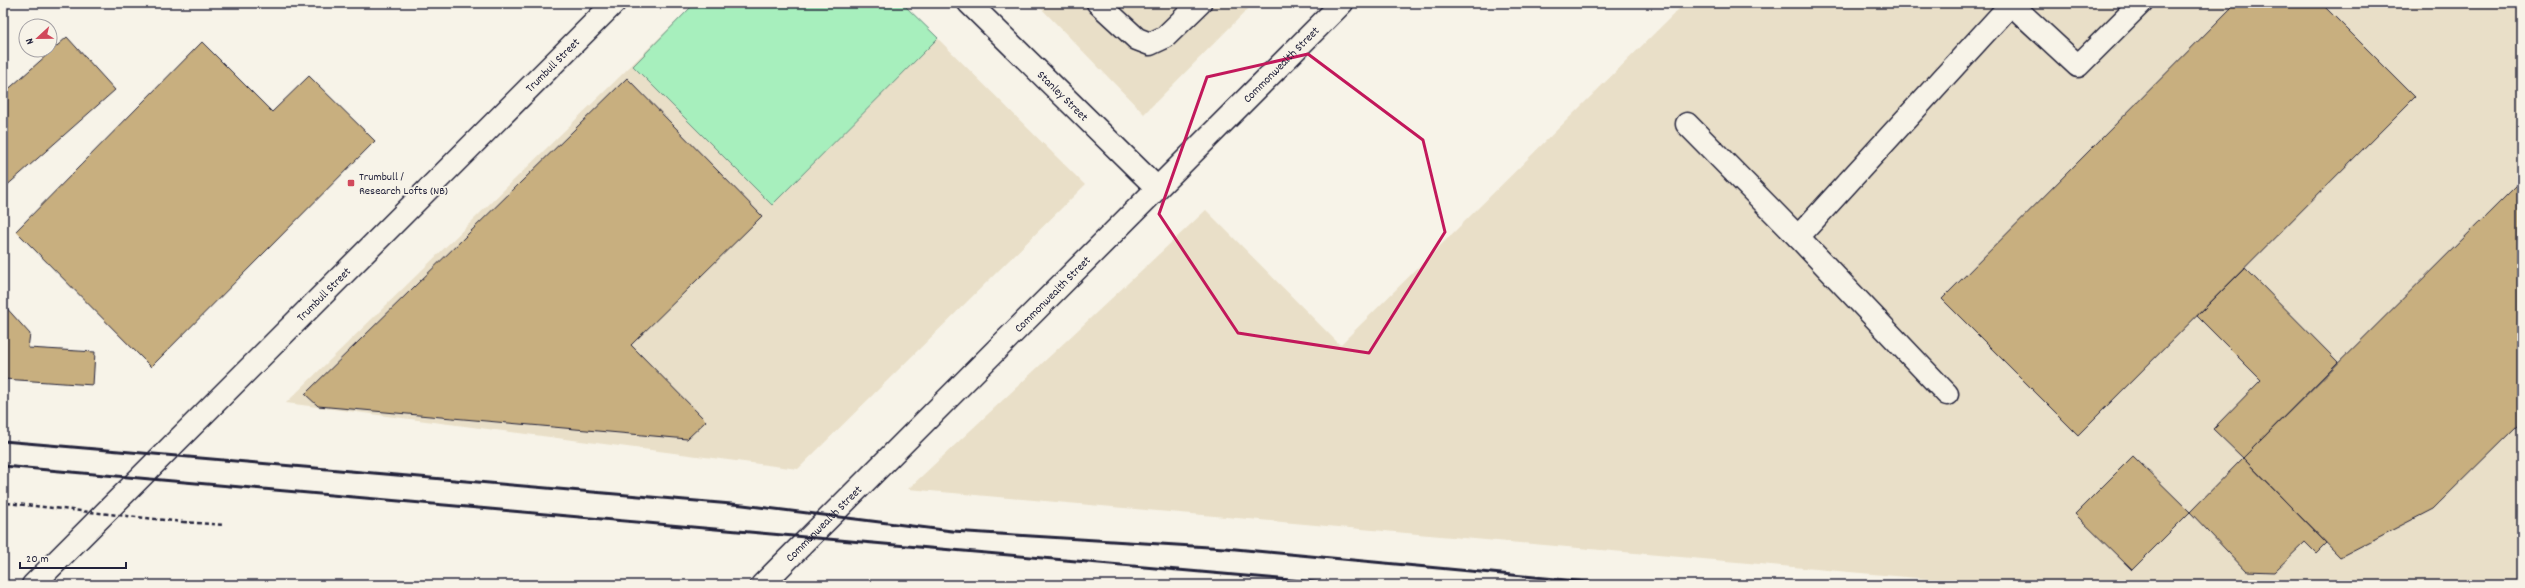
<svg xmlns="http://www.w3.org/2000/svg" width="2525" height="588" viewBox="0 0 2525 588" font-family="Dekko,sans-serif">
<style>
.built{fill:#e9dfc8}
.green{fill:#a7efbd;stroke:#64887c}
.building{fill:#c8af7f;stroke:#22223b}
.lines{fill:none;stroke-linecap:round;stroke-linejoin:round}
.minor-casing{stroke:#22223b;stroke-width:25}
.path{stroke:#22223b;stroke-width:2.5;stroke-dasharray:4 3;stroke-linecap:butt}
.minor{stroke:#f7f3e8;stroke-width:22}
.rail{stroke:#22223b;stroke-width:3}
.path-bridge{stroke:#22223b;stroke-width:2.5;stroke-dasharray:4 3;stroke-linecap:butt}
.marked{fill:none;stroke:#c2185b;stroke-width:3;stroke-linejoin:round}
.poi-dot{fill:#d1495b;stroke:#f7f3e8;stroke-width:1.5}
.labels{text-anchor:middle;stroke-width:3.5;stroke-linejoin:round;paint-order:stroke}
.street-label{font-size:12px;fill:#22223b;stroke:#f7f3e8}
.poi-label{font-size:12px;fill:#22223b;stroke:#f7f3e8;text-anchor:start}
</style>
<rect width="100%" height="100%" fill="#f7f3e8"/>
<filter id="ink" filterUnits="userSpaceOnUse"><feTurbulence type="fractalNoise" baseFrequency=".025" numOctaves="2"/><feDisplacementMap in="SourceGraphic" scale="8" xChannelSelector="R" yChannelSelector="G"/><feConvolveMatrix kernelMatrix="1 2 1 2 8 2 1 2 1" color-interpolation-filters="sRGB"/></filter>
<g filter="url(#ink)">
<path class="built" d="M695,3H902L1085,185L798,469L286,403Z
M1036,3H1254L1144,114Z
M1685,3H2522V585H1997L908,489L1206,210L1340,345Z"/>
<path class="green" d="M695,3H902L938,38L772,205L633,66Z"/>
<path class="building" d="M2236,3H2321L2415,97L2078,435L1942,299Z
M67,37L115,90L3,189V94Z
M202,42L272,112L309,76L375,141L151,367L16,231Z
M627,78L762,216L631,345L706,421L687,439L318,406L305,394Z
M2522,180V421L2433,509L2340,557L2243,458Z
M2245,268L2338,362L2243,458L2213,429L2261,380L2197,316Z
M3,304L30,334L28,348L95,352L93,385L3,379Z
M2133,456L2190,512L2132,570L2075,514Z
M2243,458L2326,543L2316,553L2305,542L2274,572L2246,571L2190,512Z"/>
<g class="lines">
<g class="minor-casing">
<g id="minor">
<path id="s1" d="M969,3L1157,188"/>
<path d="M1098,3L1137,39L1150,44L1165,37L1200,3"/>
<path d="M2010,3L2078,66L2141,3"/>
<path d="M1687,124L1798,237"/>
<path d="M1947,394L1798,237L2012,3"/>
<path id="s2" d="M33,585L614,3"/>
<path id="s3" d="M762,585L1342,3"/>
</g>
</g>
<path class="path" d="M3,503H7
M183,522L224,525"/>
<use href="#minor" class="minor"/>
<path class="rail" d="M3,441L743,505L952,531L1225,548L1619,585
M3,466L1348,585"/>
<path class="path-bridge" d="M7,503L183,522"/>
</g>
</g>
<path class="marked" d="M1308,54L1423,140L1445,232L1369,353L1238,333L1159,214L1207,77Z"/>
<rect class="poi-dot" x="347" y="179" width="8" height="8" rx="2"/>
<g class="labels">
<g class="street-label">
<text dy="4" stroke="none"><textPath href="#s3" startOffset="735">Commonwealth Street</textPath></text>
<text dy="4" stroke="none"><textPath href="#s2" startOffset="735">Trumbull Street</textPath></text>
<text dy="4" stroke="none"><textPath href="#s1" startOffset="132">Stanley Street</textPath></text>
<text dy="4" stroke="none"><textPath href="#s2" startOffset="411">Trumbull Street</textPath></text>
<text dy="4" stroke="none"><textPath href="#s3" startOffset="411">Commonwealth Street</textPath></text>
<text dy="4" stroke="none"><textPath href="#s3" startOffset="87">Commonwealth Street</textPath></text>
</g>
<g class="poi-label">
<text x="359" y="180">Trumbull /<tspan x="359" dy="14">Research Lofts (NB)</tspan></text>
</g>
</g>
<rect width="2525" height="588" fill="none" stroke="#f7f3e8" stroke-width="16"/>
<rect x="8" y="8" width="2509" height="572" fill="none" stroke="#22223b" stroke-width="1.5" filter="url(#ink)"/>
<g transform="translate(38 38) rotate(248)"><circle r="19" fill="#f7f3e8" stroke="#a29fa3"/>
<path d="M0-3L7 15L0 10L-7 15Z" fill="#d1495b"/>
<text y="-6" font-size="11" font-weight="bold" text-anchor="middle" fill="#22223b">N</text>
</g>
<path d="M20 562v6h106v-6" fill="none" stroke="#22223b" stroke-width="2"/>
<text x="26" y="562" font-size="12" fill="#22223b" stroke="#f7f3e8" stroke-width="3" paint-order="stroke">20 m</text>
</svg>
